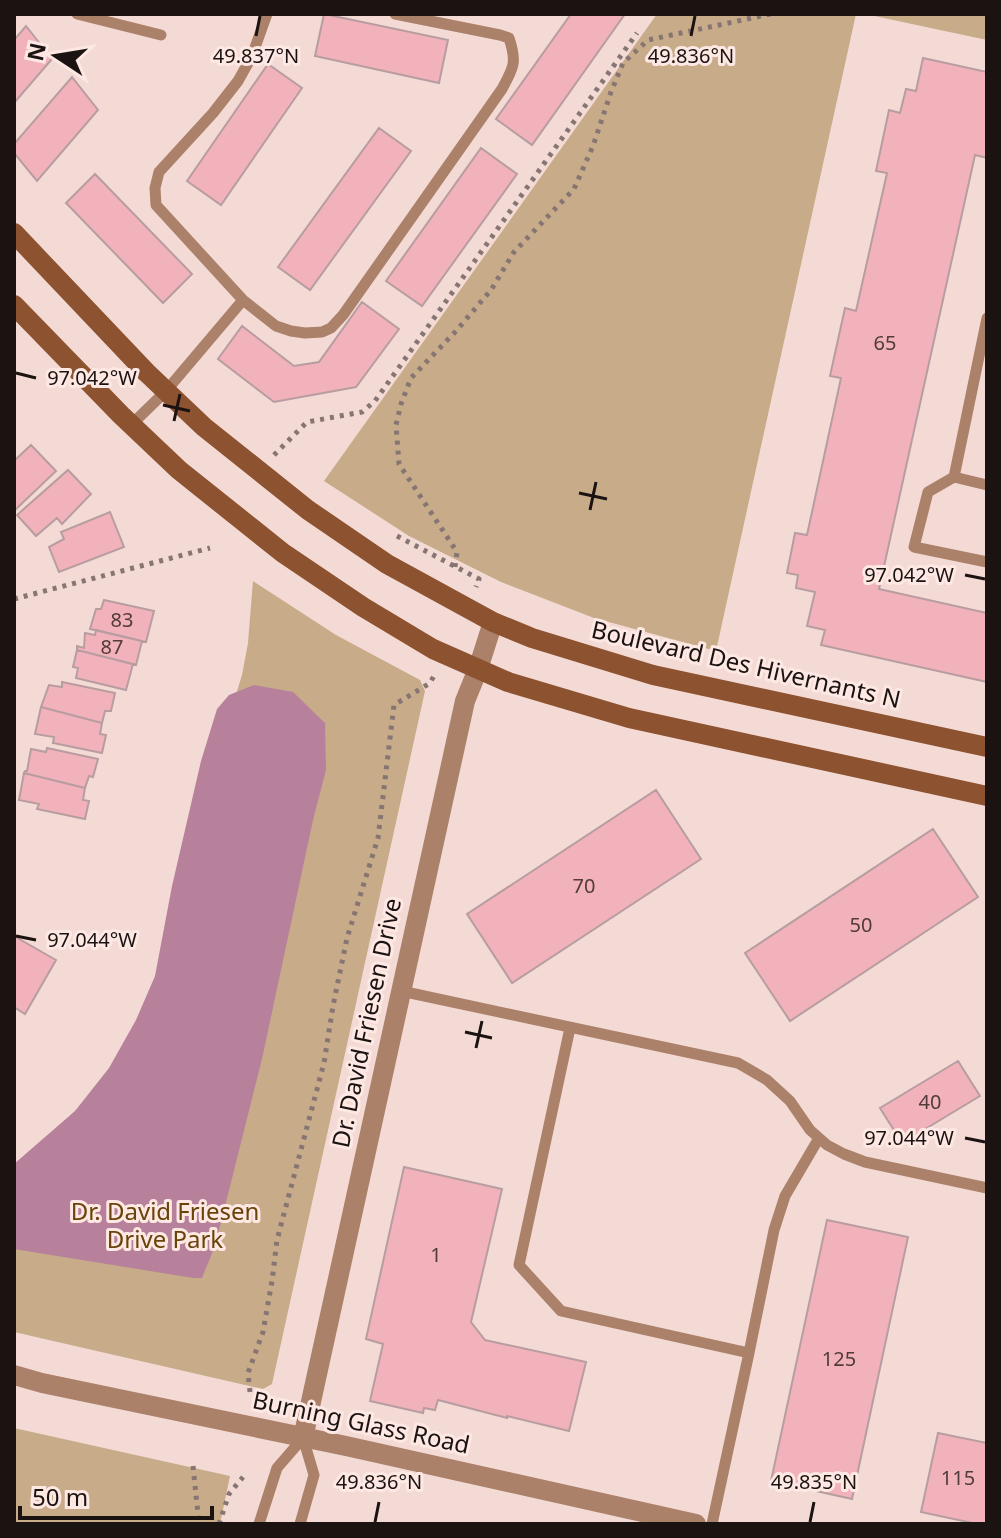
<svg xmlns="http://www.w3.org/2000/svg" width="1001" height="1538" viewBox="0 0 1001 1538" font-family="'Noto Sans',sans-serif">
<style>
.green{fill:#c8ab89}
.water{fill:#b7819c}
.building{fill:#f2b2bb;stroke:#b79da1;stroke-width:2}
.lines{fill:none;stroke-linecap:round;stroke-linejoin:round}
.path{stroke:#867572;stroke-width:5;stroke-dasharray:4 6;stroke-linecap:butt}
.lane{stroke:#ab816a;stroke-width:11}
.street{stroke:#ab816a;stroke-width:20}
.secondary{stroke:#8d522f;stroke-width:20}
.ticks{fill:none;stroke:#1b1311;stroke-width:3}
.labels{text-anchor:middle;stroke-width:6;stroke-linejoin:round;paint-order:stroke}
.number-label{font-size:20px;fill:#513b3c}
.street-label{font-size:24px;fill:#1b1311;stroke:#fee8e4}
.park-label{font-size:24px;fill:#694309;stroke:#fee8e4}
.ticks-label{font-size:20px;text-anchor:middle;fill:#1b1311;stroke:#fee8e4;stroke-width:6;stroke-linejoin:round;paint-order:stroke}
</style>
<rect width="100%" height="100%" fill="#f4dad5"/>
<path class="green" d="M657,14H856L716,651L594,618L501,582L409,536L324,481Z
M865,14H987V40Z
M253,581L336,635L420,680L425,691L272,1384L263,1389L14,1332V1174L85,1110L155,995L230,714L242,675L248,643Z
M14,1428L230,1476L220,1524H14Z"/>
<path class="water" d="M254,685L293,692L325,723L326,770L313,820L262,1059L215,1246L202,1278H193L14,1249V1164L75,1111L109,1068L136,1020L155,976L172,886L201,761L217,709L229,695Z"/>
<path class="building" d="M324,14L448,40L439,83L315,56Z
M571,14H625L532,145L496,119Z
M26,26L52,59L14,103V40Z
M923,58L987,72V158L975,155L879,589L987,613V682L821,645L825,630L807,626L815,592L796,588L798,575L787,573L795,533L807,535L841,378L830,376L845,308L856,311L887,173L876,171L889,110L900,113L906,89L916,91Z
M268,64L302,88L221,205L187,181Z
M72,77L98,110L37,181L14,153V144Z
M379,128L411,151L310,290L278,267Z
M481,148L517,174L422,306L386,281Z
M95,174L192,274L163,303L66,203Z
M362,302L399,329L356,387L274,402L218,359L242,326L294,366L319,362Z
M31,445L56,471L14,511V461Z
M68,470L91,494L62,524L57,518L36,536L17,515Z
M110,512L124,547L59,572L49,547L64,539L61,532Z
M104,600L154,611L146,642L90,629L96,609H101Z
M96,630L142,641L136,665L77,650V646L84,648L85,633L95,635Z
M77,650L133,664L126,690L76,678L78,668L73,667Z
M62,682L115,693L111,711H105L102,723L41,707L49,685L62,687Z
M41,707L102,723L100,734L106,735L102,753L53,743L54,737L35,734Z
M47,748L98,759L93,777L89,776L85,788L24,773L25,771H27L31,749L46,752Z
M24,773L85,788L83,800L89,801L85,819L37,809L39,804L19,800Z
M656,790L701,859L512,983L467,914Z
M933,829L978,897L790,1021L745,953Z
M14,936L56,960L25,1014L14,1007Z
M958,1061L980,1096L902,1143L880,1108Z
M404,1167L502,1189L471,1322L485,1340L586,1362L569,1431L507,1416V1418L438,1400L435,1410L424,1408L423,1413L370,1401L383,1344L366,1339Z
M827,1220L908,1237L852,1499L771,1481Z
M938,1433L987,1443V1524H977L921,1512Z"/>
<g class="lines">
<path class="path" d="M274,455L307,422L362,412L375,401L637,33
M397,536L479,579L476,587
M455,567L457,552L399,464L396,425L401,404L411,378L456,331L491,290L514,252L574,189L593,146L611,92L623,63L648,40L771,14
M14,599L210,548
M250,1392L248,1373L263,1332L272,1281L277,1240L324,1063L333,1006L347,938L378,838L394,705L430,683L436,672
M193,1466L199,1524
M219,1524L229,1494L243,1477"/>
<path class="lane" d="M77,14L161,35
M267,14L252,56L238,81L213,113L159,172L155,188L156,205L243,300L276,326L291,331L305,333L322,332L331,328L343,315L502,89C514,67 517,62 509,38L500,35L395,14
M131,425L166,391L243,300
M954,477L987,318
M987,485L954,477L928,492L914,547L987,562
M401,991L738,1063L767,1080L790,1101L810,1130L827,1145L844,1154L865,1162L987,1188
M570,1028L519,1265L561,1311L749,1353L712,1524
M749,1353L774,1230L785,1196L819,1138
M259,1524L277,1468L303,1438
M300,1524L314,1475L303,1438"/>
<path class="street" d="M14,1375L42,1383L346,1446L696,1524
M303,1438L465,701L478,669L493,622"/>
<path class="secondary" d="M14,233L146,372L204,427L308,510L387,564L493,622L532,638L653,675L987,747
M14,305L121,415L179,470L283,553L363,607L433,649L508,682L629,718L987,796"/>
</g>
<path class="ticks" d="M256,36L260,16M691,36L695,16M16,373L36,378M163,405L190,411M174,421L180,394M579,493L607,499M590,510L596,482M965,575L985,579M16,936L36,940M465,1032L492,1038M476,1048L482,1021M965,1138L985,1142M375,1522L379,1502M810,1522L814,1502"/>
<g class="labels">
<g class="number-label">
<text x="885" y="350">65</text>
<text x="122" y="627">83</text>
<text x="112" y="654">87</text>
<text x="584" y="893">70</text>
<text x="861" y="932">50</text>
<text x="930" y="1109">40</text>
<text x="436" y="1262">1</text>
<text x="839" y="1366">125</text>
<text x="958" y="1485">115</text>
</g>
<g class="street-label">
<text transform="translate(746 665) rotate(13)" y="8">Boulevard Des Hivernants N</text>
<text transform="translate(367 1023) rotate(-78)" y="8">Dr. David Friesen Drive</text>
<text transform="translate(361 1423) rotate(12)" y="8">Burning Glass Road</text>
</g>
<g class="park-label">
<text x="165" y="1220">Dr. David Friesen<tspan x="165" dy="28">Drive Park</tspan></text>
</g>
</g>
<g class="ticks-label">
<text x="256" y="63">49.837°N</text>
<text x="691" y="63">49.836°N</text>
<text x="92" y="385">97.042°W</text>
<text x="909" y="582">97.042°W</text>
<text x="92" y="947">97.044°W</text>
<text x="909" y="1145">97.044°W</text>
<text x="379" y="1489">49.836°N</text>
<text x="814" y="1489">49.835°N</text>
</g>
<rect width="1001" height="1538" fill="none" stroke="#1b1311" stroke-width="32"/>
<g transform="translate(56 56) rotate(282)" stroke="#fee8e4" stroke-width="6" paint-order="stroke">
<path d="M0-6L14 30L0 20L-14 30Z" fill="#1b1311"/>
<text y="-12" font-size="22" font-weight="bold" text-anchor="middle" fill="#1b1311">N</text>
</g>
<path d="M20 1506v12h192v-12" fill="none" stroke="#1b1311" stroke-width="4"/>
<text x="32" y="1506" font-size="24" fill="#1b1311" stroke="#fee8e4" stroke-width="6" paint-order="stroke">50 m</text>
</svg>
